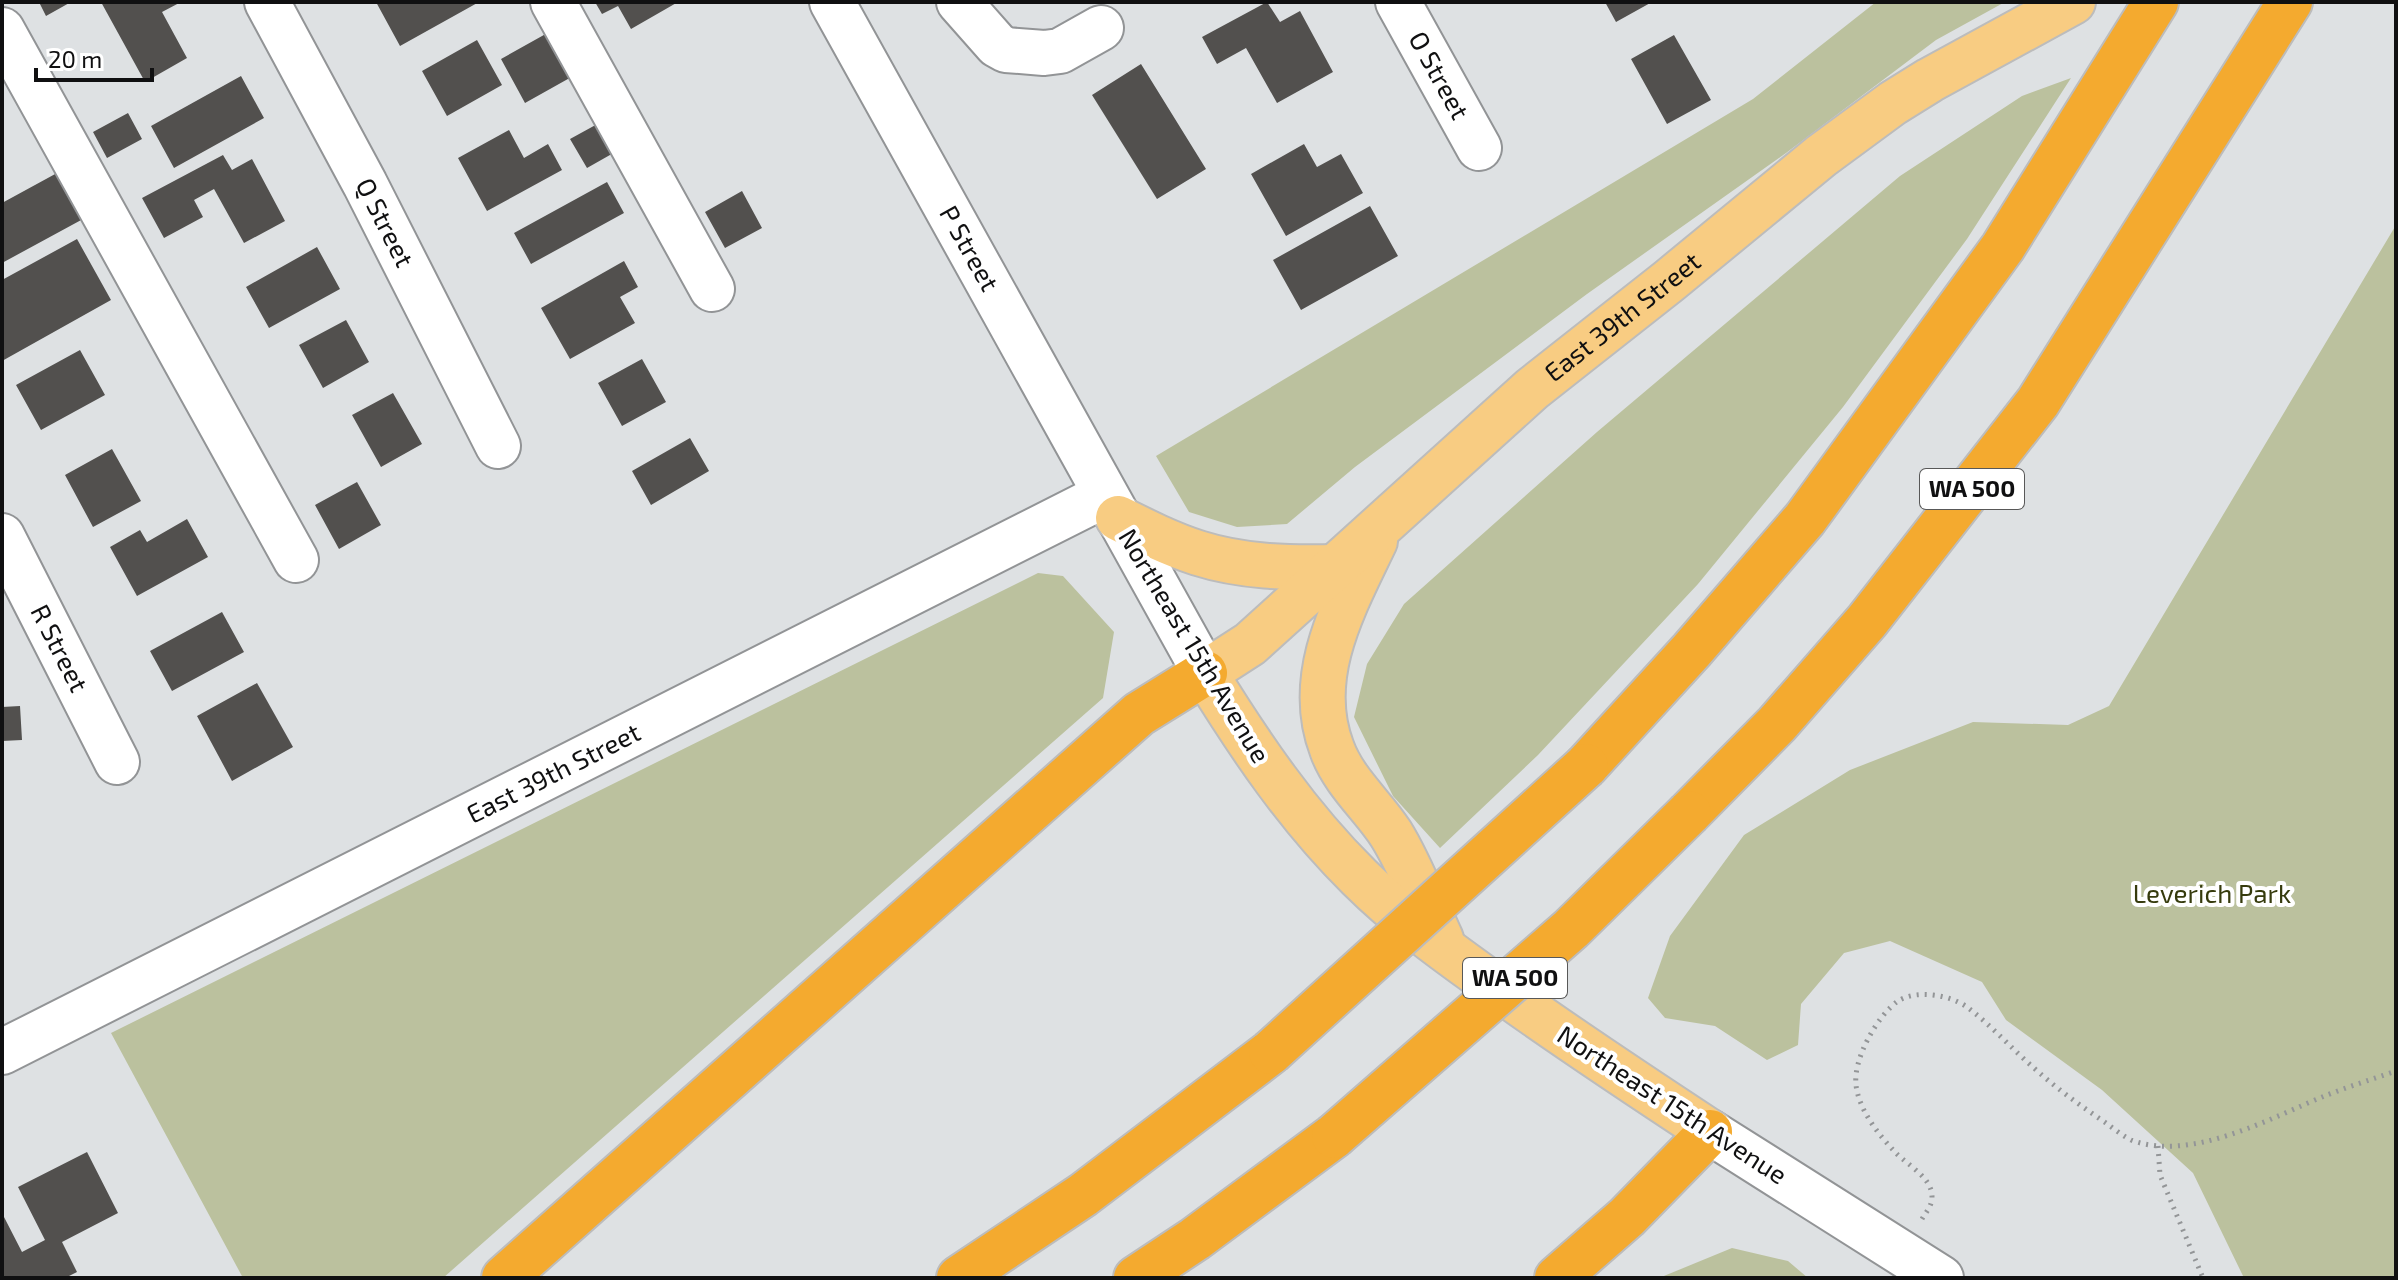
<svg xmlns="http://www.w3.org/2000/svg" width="2398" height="1280" viewBox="0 0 2398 1280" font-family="'Exo 2',sans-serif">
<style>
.green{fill:#bbc19e}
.building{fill:#52504e}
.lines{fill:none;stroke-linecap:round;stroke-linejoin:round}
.minor-casing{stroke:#929496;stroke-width:48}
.major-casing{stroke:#bcbcbc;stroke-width:48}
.highway-casing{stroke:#bcbcbc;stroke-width:48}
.path{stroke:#939597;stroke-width:5;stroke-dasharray:2 6;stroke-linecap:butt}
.minor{stroke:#fff;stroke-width:44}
.major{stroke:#f8cc82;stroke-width:44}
.highway{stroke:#f4aa2f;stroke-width:44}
.highway-bridge-casing{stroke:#bcbcbc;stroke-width:48;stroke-linecap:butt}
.highway-bridge{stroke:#f4aa2f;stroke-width:44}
.labels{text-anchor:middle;stroke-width:8;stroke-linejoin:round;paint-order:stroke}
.shield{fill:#fff;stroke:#585858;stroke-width:2}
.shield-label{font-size:24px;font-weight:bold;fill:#101011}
.street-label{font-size:26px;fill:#101011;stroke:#fff}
.park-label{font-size:26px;fill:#363b0d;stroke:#fff}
</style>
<rect width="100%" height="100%" fill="#dee1e3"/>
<path class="green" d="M1876,2H2005L1936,40L1786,153L1587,294L1355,467L1287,524L1237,527L1189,512L1156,456L1753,99Z
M2071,78L1967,239L1843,407L1698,584L1538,755L1440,848L1393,796L1354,717L1367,664L1404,604L1597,432L1900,176L2022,96Z
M2396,225V1278H2244L2193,1173L2102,1090L2006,1020L1982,982L1890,941L1844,953L1801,1004L1798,1045L1767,1060L1715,1026L1665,1018L1648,998L1670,936L1744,835L1850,770L1973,722L2068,725L2109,706Z
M1038,573L1063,576L1114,632L1103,698L443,1278H243L111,1033Z
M1732,1248L1788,1261L1808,1278H1659Z"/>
<path class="building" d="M39,2H71L46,16Z
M101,2H181L162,12L187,58L145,82Z
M376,2H479L400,46Z
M595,2H678L631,29L618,6L602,14Z
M1267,2L1280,22L1300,11L1333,72L1277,103L1246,48L1217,64L1202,37Z
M1605,2H1652L1616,22Z
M551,31L575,75L525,103L501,59Z
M1674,35L1711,100L1667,124L1631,59Z
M477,40L502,85L447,116L422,71Z
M1141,64L1206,169L1157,199L1092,95Z
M241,76L264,118L174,168L151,126Z
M128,113L142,139L107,158L93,132Z
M601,122L617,151L587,168L570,139Z
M509,130L524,158L548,144L562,170L487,211L458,158Z
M1304,144L1317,167L1341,154L1363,193L1286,236L1251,174Z
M223,155L232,170L252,159L285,221L244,243L214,189L194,200L203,217L164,238L142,198Z
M57,173L83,219L2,263V203Z
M607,182L624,213L531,264L514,233Z
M742,191L762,228L725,248L705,212Z
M1370,206L1398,256L1301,310L1273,260Z
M77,239L111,300L2,361V280Z
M317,247L340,289L269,328L246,287Z
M624,261L638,287L620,297L635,323L570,359L541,308Z
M346,320L369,362L323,388L299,345Z
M80,350L105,395L41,430L16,385Z
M642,359L666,402L622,426L598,383Z
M393,393L422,444L381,467L352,415Z
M690,438L709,471L651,505L632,471Z
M112,449L141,501L93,527L65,475Z
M357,482L381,525L339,549L315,505Z
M187,519L208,557L137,596L110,547L140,530L147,542Z
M222,612L244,652L172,691L150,651Z
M257,683L293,747L232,781L197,716Z
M20,706L22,740L2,741V707Z
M87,1152L118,1213L62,1242L77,1272L65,1278H2V1218L4,1217L22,1252L45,1240L18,1187Z"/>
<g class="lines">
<g class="minor-casing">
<g id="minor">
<path id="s1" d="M267,2L365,184L498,446"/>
<path d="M553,2L712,289"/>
<path id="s2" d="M832,2L1205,673"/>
<path d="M959,2L997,45L1006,50L1044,53L1060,51L1101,28"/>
<path id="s3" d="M1398,2L1479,148"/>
<path d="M2,30L296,560"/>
<path id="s4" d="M2,536L117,762"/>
<path id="s5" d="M2,1052L1105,495"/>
<path d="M1710,1132L1941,1278"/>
</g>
</g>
<g class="major-casing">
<g id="major">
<path d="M1118,518C1144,531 1170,544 1198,553C1242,567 1288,568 1334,567"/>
<path d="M1375,541C1344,606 1304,676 1332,749C1344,782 1373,806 1391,834C1411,866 1425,905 1441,939"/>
<path id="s6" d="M1710,1132C1640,1086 1570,1040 1502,991C1453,956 1402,920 1359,877C1298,817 1250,746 1205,673L1250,644L1532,389L1669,281L1821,156L1893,103L1930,80L2073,2"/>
</g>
</g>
<g class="highway-casing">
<path id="highway" d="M1586,766L1692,650L1805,519L2003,247L2156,2
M1689,813L1777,724L1867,621L2038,402L2290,2
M504,1278L1139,714L1205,673
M959,1278L1083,1195L1271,1052
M1136,1278L1195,1239L1334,1136
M1557,1278L1627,1217L1710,1132"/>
</g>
<path class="path" d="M2158,1146L2160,1175L2203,1278
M1922,1219C1926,1212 1932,1206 1932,1197C1932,1177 1907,1165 1895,1152C1878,1134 1859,1110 1856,1085C1853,1059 1877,1016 1898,1001C1917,989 1950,995 1967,1007C1991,1025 2012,1049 2034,1068C2057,1089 2081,1106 2106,1123C2114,1129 2123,1136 2131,1140C2191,1163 2272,1117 2327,1095C2350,1086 2373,1079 2396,1071"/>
<use href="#minor" class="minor"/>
<use href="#major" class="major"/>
<use href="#highway" class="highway"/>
<g class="highway-bridge-casing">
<path id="highway-bridge" d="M1271,1052L1586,766
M1334,1136L1571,929L1689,813"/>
</g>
<use href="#highway-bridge" class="highway-bridge"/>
</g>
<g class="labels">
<g class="shield">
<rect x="1920" y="469" width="104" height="40" rx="6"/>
<rect x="1463" y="958" width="104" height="40" rx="6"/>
</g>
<g class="shield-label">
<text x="1972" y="497">WA 500</text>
<text x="1515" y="986">WA 500</text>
</g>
<g class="street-label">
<text dy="9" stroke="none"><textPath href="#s3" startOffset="84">O Street</textPath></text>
<text dy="9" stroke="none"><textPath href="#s1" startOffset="250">Q Street</textPath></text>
<text dy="9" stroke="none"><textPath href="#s2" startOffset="282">P Street</textPath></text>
<text dy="9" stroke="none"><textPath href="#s6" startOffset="1240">East 39th Street</textPath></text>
<text transform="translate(1194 646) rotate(59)" y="9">Northeast 15th Avenue</text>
<text dy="9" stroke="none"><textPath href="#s4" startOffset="126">R Street</textPath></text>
<text dy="9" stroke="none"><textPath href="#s5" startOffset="618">East 39th Street</textPath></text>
<text transform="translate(1672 1105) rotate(33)" y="9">Northeast 15th Avenue</text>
</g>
<g class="park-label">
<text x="2212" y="903">Leverich Park</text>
</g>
</g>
<rect width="2398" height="1280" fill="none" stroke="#101011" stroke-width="8"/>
<path d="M36 68v12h116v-12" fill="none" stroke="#101011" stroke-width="4"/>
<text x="48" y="68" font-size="24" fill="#101011" stroke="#ffffff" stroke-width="6" paint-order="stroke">20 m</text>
</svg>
